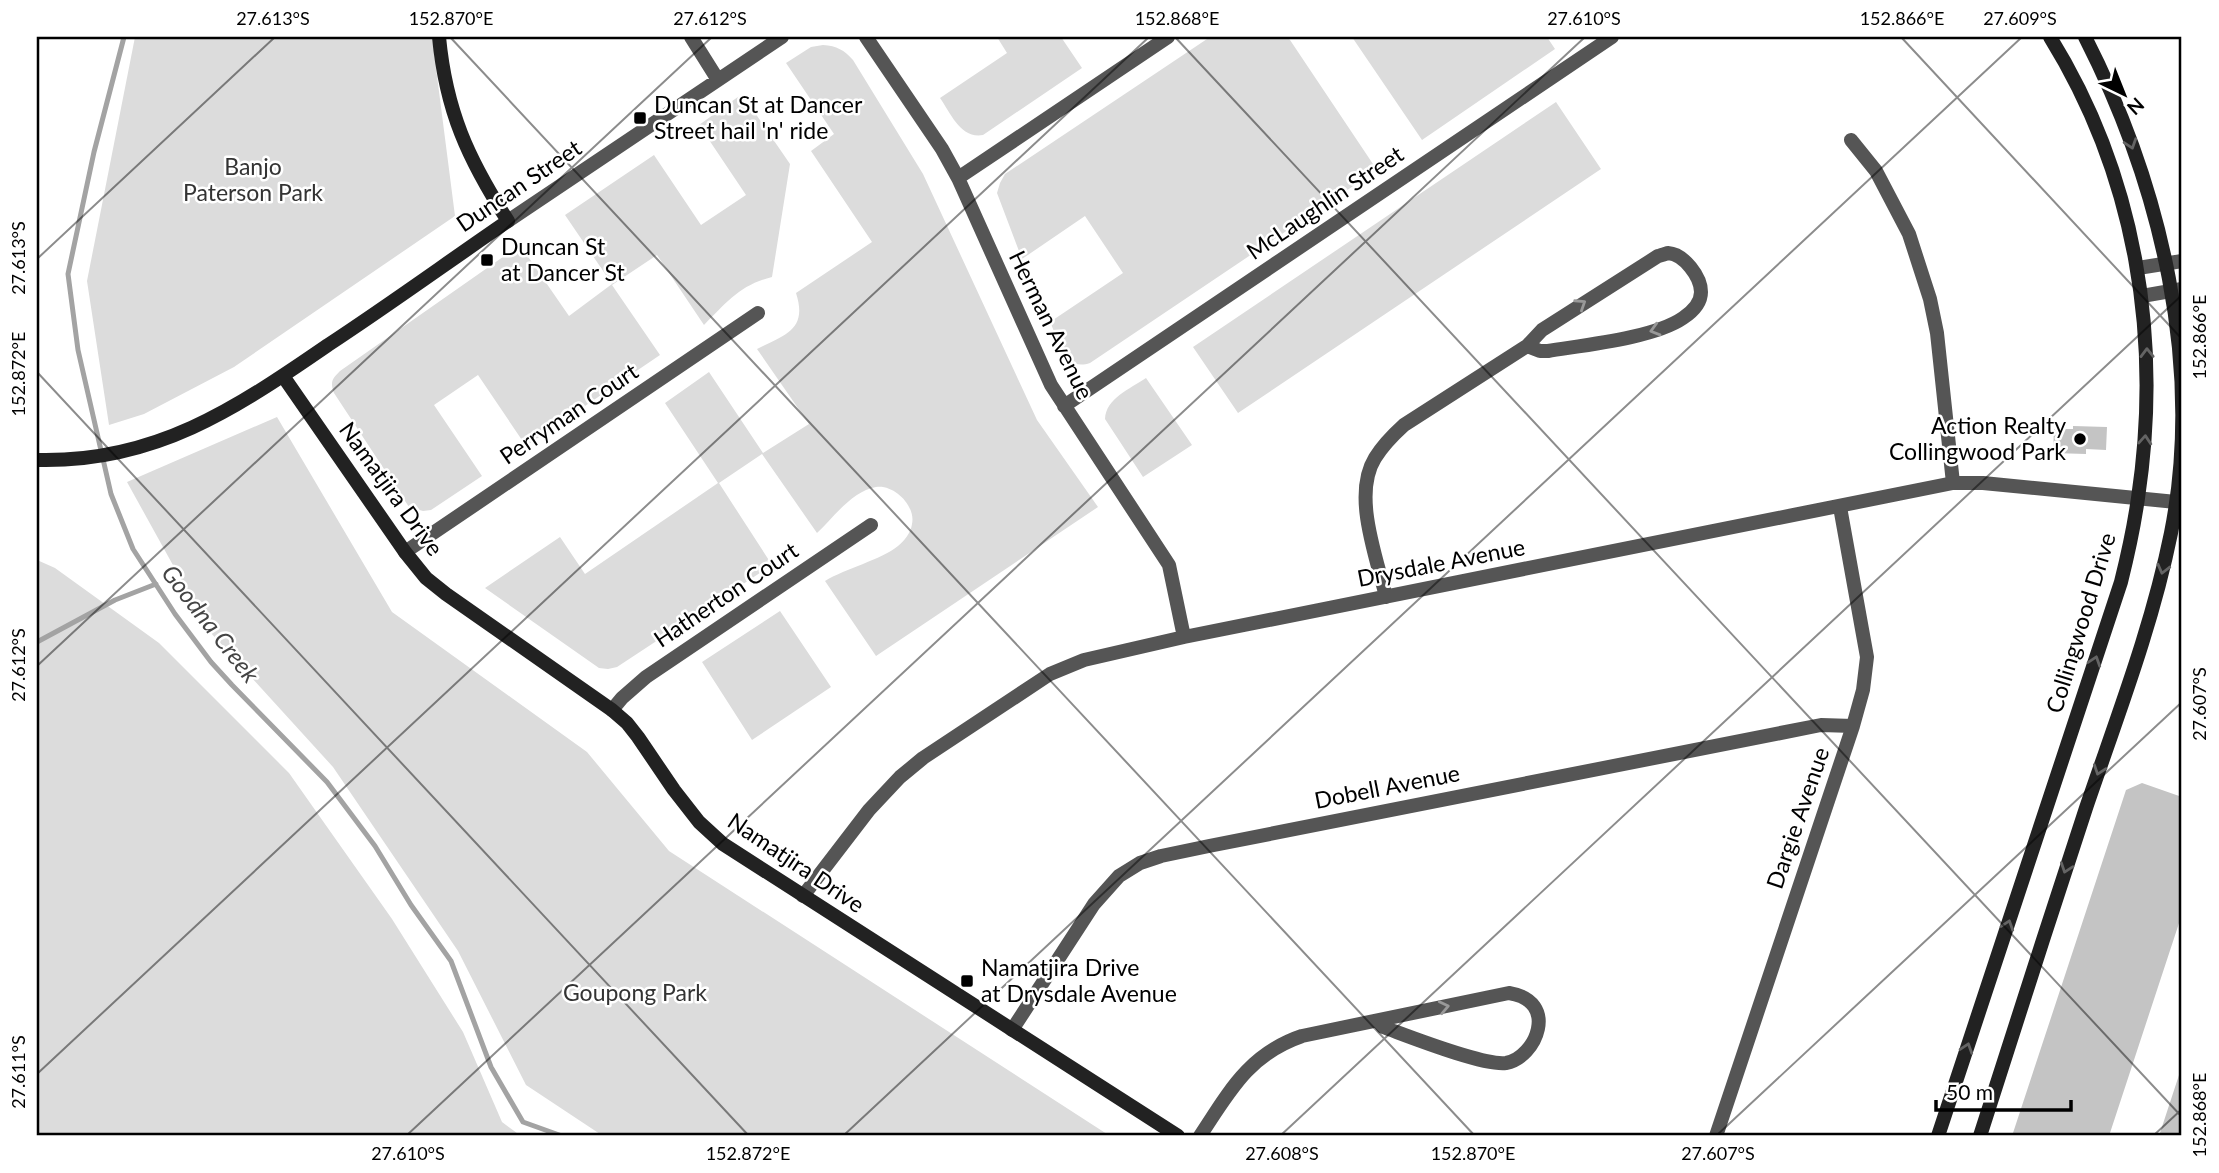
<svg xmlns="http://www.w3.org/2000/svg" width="2219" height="1173" viewBox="0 0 2219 1173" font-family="Lato,sans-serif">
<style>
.green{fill:#dcdcdc}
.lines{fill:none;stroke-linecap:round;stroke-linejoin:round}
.stream{stroke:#a3a3a3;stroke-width:5}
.building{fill:#c4c4c4}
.street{stroke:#555;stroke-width:14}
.secondary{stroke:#222;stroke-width:14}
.oneway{stroke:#646464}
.oneway2{stroke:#999}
.ticks{fill:none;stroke:#000;stroke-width:2;stroke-opacity:0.45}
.poi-dot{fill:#000;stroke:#fff;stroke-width:2.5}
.labels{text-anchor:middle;stroke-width:5;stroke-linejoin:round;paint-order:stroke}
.poi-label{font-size:23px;fill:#000;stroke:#fff;text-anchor:start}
.park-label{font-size:23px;fill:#333;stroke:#fff}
.street-label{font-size:23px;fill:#000;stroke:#fff}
.water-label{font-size:24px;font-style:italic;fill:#444;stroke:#fff}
.neatline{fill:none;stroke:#000;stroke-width:2.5}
.ticks-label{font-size:18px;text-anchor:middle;fill:#000}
</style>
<rect width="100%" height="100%" fill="#fff"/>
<path class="green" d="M135,37H432L455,216L234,367L144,414L109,425L87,281Z
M997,37H1061L1082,68L983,135C961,139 951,114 940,98L1007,53Z
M1210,37H1288L1377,170L1090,363C1064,372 1059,341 1050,322L1123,273L1085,216L1022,259L997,193L1000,183L1005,174Z
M1352,37H1547L1555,49L1422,140Z
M823,45C837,46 844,50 853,60L923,174L1037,420L1098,507L876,656L825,581C846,568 881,560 898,546C904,541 911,533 912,524C916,506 894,484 876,487C852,491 833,518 817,533L762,454L719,483L772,565L617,667L608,669L599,668L485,588L560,537L585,574L718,483L665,403L709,372L763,453L809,424L757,349C785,335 808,330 796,293L872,242L811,151L834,134L786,63L811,47Z
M742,94L790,164L772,277C740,285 727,302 704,325L657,255L612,285L660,355L526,446L478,375L434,405L482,476L431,510L423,511L409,507L334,393C330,382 332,379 340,371L520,245L569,316L612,284L565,215L654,155L701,225L746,195L699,125Z
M1556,102L1601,169L1238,413L1193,347Z
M1146,378L1192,445L1143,477L1105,419C1106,398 1130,389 1146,378Z
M277,417L392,612L587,752L669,851L1110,1136H603L526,1085L458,951L333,767L210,632L127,482Z
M37,560L55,568L159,643L289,773L392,919L463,1032L502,1122L521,1136H37Z
M780,611L831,687L752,740L702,662Z"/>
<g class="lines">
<path class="stream" d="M124,37L94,152L68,274L78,350L111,494L133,549L175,614L211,662L232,685L327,782L375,846L411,905L451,961L491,1067L523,1122L562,1136
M37,642L115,600L156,584"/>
</g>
<path class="building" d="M2073,426L2107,427L2106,450L2086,449V454L2053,453L2054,429H2073Z
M2142,783L2182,797V914L2109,1136H2012L2126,790Z
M2179,1075L2182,1076V1136H2159Z"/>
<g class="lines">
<path class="street" d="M691,37L718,80
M866,37L942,149L958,178L1051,385L1169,565L1184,637
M1851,140L1876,171L1909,234L1930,299L1937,333L1953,483
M958,178L1168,37
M508,221L782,37
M2138,268L2182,261
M2142,296L2182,289
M1064,406L1612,37
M405,552L758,313
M1386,597C1377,558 1352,495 1375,458C1383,445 1393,435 1404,425L1527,346L1542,330L1658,256C1659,256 1668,253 1668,253C1684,254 1701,277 1701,292C1701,303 1692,312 1683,318C1654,338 1585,345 1548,351H1540L1527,346
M612,710L622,698L646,677L871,525
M803,896L869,810L900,777L923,758L1050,674L1084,660L1184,637L1953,483H1983L2176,502
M1012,1030L1094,904L1119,876L1140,863L1161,856L1209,846L1821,725L1853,726
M1200,1136C1229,1092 1249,1054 1302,1036L1509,993C1560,1001 1536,1058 1506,1063C1483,1066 1408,1036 1383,1027L1378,1021
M1716,1136L1853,726L1863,690L1867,657L1840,507"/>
<path class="secondary" d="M283,376L405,552L426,578L446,594L612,710L627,723L638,737L674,790L699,822L723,844L1178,1136
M37,460C155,463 235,409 328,345C389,305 448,262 508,221C468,159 446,111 439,37
M1938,1136L2121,582C2128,554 2134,526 2138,498C2162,338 2136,176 2050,37
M1980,1136C2015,1027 2050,917 2086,808C2117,717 2152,627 2171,533C2204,366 2161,186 2085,37"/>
</g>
<defs><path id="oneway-chevron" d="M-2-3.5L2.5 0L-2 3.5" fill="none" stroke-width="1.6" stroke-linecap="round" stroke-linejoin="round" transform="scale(1.75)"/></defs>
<g class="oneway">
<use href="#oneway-chevron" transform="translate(2131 144) rotate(72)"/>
<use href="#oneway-chevron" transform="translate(2147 353) rotate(-91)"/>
<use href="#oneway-chevron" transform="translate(2145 440) rotate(-86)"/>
<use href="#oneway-chevron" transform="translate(2163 569) rotate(104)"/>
<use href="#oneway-chevron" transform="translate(2095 661) rotate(-72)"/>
<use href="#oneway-chevron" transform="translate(2099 770) rotate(109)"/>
<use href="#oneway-chevron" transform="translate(2066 868) rotate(109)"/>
<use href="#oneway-chevron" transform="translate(2008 925) rotate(-72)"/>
<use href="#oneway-chevron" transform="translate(1967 1048) rotate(-72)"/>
</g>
<g class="oneway2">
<use href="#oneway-chevron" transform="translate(1581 304) rotate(-33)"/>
<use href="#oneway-chevron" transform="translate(1655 330) rotate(164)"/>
<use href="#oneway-chevron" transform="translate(1444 1007) rotate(-12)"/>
</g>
<path class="ticks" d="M450,37L1475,1136M1175,37L2182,1117M1901,37L2182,339M37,259L275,37M37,372L749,1136M37,666L712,37M37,1074L1149,37M406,1136L1585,37M843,1136L2022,37M1280,1136L2182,295M1716,1136L2182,702M2153,1136L2182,1109"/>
<g class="poi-dot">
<rect x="633" y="111" width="14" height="14" rx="3.5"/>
<rect x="480" y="253" width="14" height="14" rx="3.5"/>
<circle cx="2080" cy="439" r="7"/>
<rect x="960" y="974" width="14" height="14" rx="3.5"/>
</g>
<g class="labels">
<g class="poi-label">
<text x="654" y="113">Duncan St at Dancer<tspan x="654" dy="26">Street hail 'n' ride</tspan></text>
<text x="501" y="255">Duncan St<tspan x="501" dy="26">at Dancer St</tspan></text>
<text x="2066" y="434" text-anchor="end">Action Realty<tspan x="2066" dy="26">Collingwood Park</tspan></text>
<text x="981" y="976">Namatjira Drive<tspan x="981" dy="26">at Drysdale Avenue</tspan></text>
</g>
<g class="park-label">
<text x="253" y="175">Banjo<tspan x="253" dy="26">Paterson Park</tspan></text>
<text x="635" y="1001">Goupong Park</text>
</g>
<g class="street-label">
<text transform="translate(519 186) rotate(-34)" y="8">Duncan Street</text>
<text transform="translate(1325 203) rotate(-34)" y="8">McLaughlin Street</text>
<text transform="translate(1051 325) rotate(64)" y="8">Herman Avenue</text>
<text transform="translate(569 414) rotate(-34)" y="8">Perryman Court</text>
<text transform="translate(391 489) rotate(54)" y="8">Namatjira Drive</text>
<text transform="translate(1441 563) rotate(-11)" y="8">Drysdale Avenue</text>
<text transform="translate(726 595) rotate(-34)" y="8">Hatherton Court</text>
<text transform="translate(2081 623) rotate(-73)" y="8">Collingwood Drive</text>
<text transform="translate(1387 787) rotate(-11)" y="8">Dobell Avenue</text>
<text transform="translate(1798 818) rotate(-71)" y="8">Dargie Avenue</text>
<text transform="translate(796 863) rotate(34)" y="8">Namatjira Drive</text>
</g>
<g class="water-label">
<text transform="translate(210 624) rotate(52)" y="8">Goodna Creek</text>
</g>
</g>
<rect width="2219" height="1173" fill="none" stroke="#ffffff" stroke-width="77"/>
<g transform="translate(2124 94) rotate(137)" stroke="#ffffff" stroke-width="5" paint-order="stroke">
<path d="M0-5L12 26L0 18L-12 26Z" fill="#000000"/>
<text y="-10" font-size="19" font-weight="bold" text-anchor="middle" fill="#000000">N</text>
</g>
<path d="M1936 1100v10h135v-10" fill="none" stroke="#000000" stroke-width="3.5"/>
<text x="1946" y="1100" font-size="21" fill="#000000" stroke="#ffffff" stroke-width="5" paint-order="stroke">50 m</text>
<rect x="38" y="38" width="2142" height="1096" class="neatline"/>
<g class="ticks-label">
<text x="273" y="25">27.613°S</text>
<text x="451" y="25">152.870°E</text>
<text x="710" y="25">27.612°S</text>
<text x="1177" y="25">152.868°E</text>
<text x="1584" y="25">27.610°S</text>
<text x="1902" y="25">152.866°E</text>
<text x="2020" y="25">27.609°S</text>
<text transform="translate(19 258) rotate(-90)" y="6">27.613°S</text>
<text transform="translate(2200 337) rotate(-90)" y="6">152.866°E</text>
<text transform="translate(19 374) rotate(-90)" y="6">152.872°E</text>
<text transform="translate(19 665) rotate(-90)" y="6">27.612°S</text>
<text transform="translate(2200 704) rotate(-90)" y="6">27.607°S</text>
<text transform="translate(19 1072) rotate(-90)" y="6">27.611°S</text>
<text transform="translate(2200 1115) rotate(-90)" y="6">152.868°E</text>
<text x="408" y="1160">27.610°S</text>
<text x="748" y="1160">152.872°E</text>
<text x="1282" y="1160">27.608°S</text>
<text x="1473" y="1160">152.870°E</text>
<text x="1718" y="1160">27.607°S</text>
</g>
</svg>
